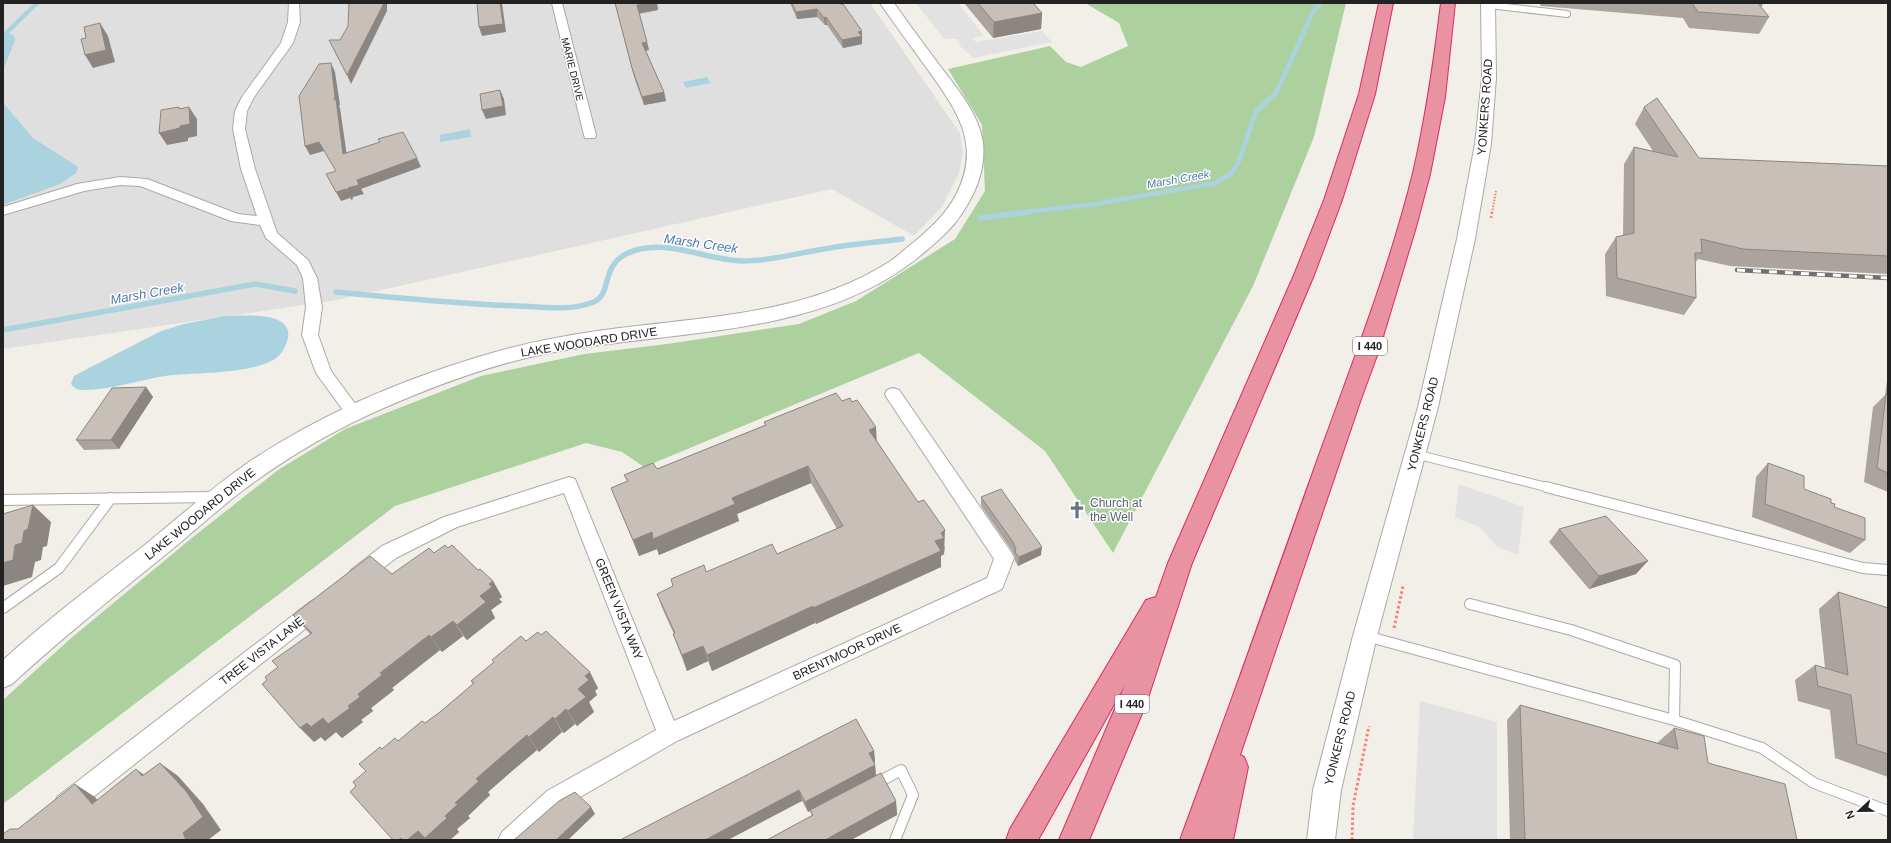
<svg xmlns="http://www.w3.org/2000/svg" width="1891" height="843" viewBox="0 0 1891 843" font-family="Arial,sans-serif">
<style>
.residential{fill:#e0dfdf}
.forest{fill:#add19e}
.parking{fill:#e2e2e2}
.water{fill:#aad3df}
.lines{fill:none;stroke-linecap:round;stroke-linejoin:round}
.stream-far1{stroke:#aad3df;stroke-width:4.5}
.stream{stroke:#aad3df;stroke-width:5.5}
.service-far2-casing{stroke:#a9a9a9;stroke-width:8}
.service-far1-casing{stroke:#a9a9a9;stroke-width:10}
.service-casing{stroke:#a9a9a9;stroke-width:12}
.minor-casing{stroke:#a9a9a9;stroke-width:2}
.tertiary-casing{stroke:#a9a9a9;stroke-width:2}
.motorway-casing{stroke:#dc2a67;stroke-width:2}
.path-far2{stroke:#fa8072;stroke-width:2;stroke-dasharray:1.5 1.5;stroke-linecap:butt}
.path-far1{stroke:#fa8072;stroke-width:2.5;stroke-dasharray:2 2;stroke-linecap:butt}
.path{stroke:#fa8072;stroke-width:3;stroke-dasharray:2.5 2.5;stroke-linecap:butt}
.service-far2{stroke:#fff;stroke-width:6}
.service-far1{stroke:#fff;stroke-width:8}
.service{stroke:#fff;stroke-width:10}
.minor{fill:#fff;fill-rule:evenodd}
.tertiary{fill:#fff;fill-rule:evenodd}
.motorway{fill:#e892a2;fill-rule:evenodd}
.rail-casing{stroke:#707070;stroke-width:4.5}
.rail{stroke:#fff;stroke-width:3;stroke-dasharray:8;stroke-linecap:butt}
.wall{fill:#aba49e}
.shaded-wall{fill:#8b8681}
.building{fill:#c7bfb8;stroke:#8b8681}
.labels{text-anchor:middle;stroke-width:3;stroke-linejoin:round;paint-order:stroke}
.far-street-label{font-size:10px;fill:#222;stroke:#fff}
.far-water-label{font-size:11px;font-style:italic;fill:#4a7aab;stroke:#fff}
.shield{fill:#fff;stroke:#646464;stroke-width:1}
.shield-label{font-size:11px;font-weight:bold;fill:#222}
.street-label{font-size:12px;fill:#222;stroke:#fff}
.worship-label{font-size:12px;fill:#5b616d;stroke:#fff;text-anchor:start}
.water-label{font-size:13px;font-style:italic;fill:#4a7aab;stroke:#fff}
</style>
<rect width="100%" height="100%" fill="#f2efe9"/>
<path class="residential" d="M3,3H870L960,133L963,153L959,173L942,207L914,236L832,189L337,300L3,349Z"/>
<path class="forest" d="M1085,3H1346L1314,137L1253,286L1113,553L1045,451L919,353L644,467L622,452L586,443L395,506L3,804V700L70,639L193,537L278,470L345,429L481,376L584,354L667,344L799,324L856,301L955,239L985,191L982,125L948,69L1050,46L1066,62L1081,67L1128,46L1119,23Z"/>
<path class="parking" d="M916,3H958L984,36L972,38L976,42L1042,31L1052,42L973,58L959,45L960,43L957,39H944Z
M1459,484L1524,507L1518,555L1498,547L1478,526L1455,518Z
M1420,701L1497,722V840H1413Z"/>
<path class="water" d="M7,32L14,36L15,40L3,71V33Z
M707,77L711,83L686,88L683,82Z
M3,103L33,138L78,167L76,173L60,184L3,205Z
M470,129L471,137L440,142V135Z
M225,316C241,316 293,310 288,338C287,345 281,355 275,359C248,375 197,372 165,376C139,380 110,390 84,390C78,390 75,389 71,384L74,376L91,367L161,331L184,324Z"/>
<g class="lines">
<path class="stream-far1" d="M3,36L37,3
M1018,213L1095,204L1215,183L1231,174L1239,161L1256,111L1276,93L1313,12L1321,3"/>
<path class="stream" d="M980,218L1027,212
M336,292C397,298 458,304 519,306C543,307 568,311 591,303C617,295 594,260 640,249C675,241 709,261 744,261C773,261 801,252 830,248C854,244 878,242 902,239
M3,330L255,284L295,291"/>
<g class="service-far2-casing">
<path id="service-far2" d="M1488,5L1567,14"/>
</g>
<g class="service-far1-casing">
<path id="service-far1" d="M1415,454L1550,488"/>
</g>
<g class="service-casing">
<path id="service" d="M1546,487L1863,568L1888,570
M3,500L212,497
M1470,604L1571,630L1675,665L1674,720
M3,608L59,568L111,498
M1366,636L1674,720L1762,748L1814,783L1888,811
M875,784L901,770L913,795L895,840"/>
</g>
<g class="minor-casing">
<path id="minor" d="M289,3H299L300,22L293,43L254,97L247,111L245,129L255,169L277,233L308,260L317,278L322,307L318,335L331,371L362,413L360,417L354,419L348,417L316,373L302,335L306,307L303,278L297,265L266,238L260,225L231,221L140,186L120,185L84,191L3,215V207L77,184L120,177L147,179L238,214L257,216L241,169L233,129L235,111L242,97L281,43L288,22Z
M552,3H562L596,135L595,138H585L584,135Z
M893,388L899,390L1011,552L1014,558L1002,589L677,741L563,807L527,840H498L502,832L547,791L656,730L564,493L457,527L396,558L365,582L358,584L351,582L348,576L351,570L382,546L444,517L569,477L575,479L674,721L987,578L994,559L887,398L885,394L887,390Z
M317,599L324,602L327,608L324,614L73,813L65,816L57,813L54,805L57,797L310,602Z"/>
</g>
<g class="tertiary-casing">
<path id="tertiary" d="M880,3H894C908,23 923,43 937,62C955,86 979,113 983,143C986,172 973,200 955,223C945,235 933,245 921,255C819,340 668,329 544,354C490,365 437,385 386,407C335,429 287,457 242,491C216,511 191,534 165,555C113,597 61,639 12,684L3,688V660C47,620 94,584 141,548C177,519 211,488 249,462C318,416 396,382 475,358C515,345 556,337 597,331C696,317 802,317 889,262C898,256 906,248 914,242C932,227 947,213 957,193C982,142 955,108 926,67C911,46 895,25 880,3Z
M1481,3H1495L1496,78L1491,144L1475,239L1438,407L1377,636L1341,790L1335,840H1307L1313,790L1353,636L1418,407L1457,239L1475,144L1482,78Z"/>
</g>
<g class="motorway-casing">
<path id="motorway" d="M1379,3H1393L1375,94L1342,200L1314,275L1192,563L1146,704L1089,840H1059L1125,685L1038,840H1006L1010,829L1146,600L1156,597L1168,563L1294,275L1324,200L1359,94Z
M1441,3H1455L1445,97L1430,174L1416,227L1379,350L1361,399L1240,755L1244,757L1248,767L1233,840H1180C1227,713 1273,586 1318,458C1352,364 1389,270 1413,173C1426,116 1434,61 1441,3Z"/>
</g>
<path class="path-far2" d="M1492,213L1496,191"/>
<path class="path-far1" d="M1491,218L1492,212"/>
<path class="path" d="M1394,628L1403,586
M1352,840L1353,806L1369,726"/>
<use href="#service-far2" class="service-far2"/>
<use href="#service-far1" class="service-far1"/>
<use href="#service" class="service"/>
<use href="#minor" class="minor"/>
<use href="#tertiary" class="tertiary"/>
<use href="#motorway" class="motorway"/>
<g class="rail-casing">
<path id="rail" d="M1737,270L1888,278"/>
</g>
<use href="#rail" class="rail"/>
</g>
<path class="wall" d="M615,3H657L658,10L639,13L649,50L646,51L664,92L666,101L644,105L634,77Z
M790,3H839L863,39H862V44L843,48L827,25H825L817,17L797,19Z
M964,3H1033L1042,13L1041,29L993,38Z
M1539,3H1764L1761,7L1769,17L1759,34L1689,28L1683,18L1541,6Z
M1644,107L1699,158L1888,166V274L1730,266L1698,259L1695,263L1696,298L1684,315L1606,296L1605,254L1616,237L1623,235L1624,164L1634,147L1653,151L1635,124Z
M1888,374V492L1864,482L1873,407L1885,395Z
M146,387L153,397L119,449L84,450L76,440Z
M842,401L852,402L945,547L944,554L941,556V567L816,624L815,623L712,671L708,661L687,671L673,634H674L663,610L657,594L706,572L777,554L837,529L811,483L737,514L739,521L659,555L657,549L639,556L611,488L627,481L624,475L657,469L765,425L764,422Z
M1768,463L1804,489L1831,503L1865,540L1850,553L1752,517L1756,477Z
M981,497L1041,555L1018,566L1015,561V557L1012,551L981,506Z
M1559,529L1636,574L1589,589L1549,542Z
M434,553L478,570L493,581L502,597L499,599L502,602L491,610L495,618L467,640L463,636L442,652L440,650L426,661L392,688L394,690L371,708L373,711L361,720L363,722L342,738L336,732L325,741L321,737L314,742L267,680L278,667L310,634L293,615L392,574Z
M1838,592L1888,608V777L1835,758L1830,710L1798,701L1795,680L1815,665L1825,668L1819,609Z
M541,635L598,688L595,691L597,695L589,702L594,712L577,726L575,724L564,733L562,732L539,752L537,750L512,771L488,792L490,795L468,816L470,818L457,829L459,832L450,840H393L356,786L366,771L382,749L398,741L425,723L440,712L473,684L471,681L494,662L492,660L526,641Z
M1520,705L1657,743L1674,728L1708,763L1797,840H1510L1507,720Z
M874,751L875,762L874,763L875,765L876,775L896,801L897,815L851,840H767L812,816L810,811L808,812L802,801L622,840Z"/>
<path class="shaded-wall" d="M384,3H387V11L351,84L347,75Z
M500,3H502L506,32L482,36L479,27Z
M652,3H657L658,10L638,14L637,5Z
M817,9V17L797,19L796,12Z
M1042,13L1041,29L993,38L994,22Z
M826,17L827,25H825L824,18Z
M100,23L108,36L115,62L93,68L85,55Z
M862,31V44L843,48L842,40L858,32Z
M647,42L649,50L644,51L642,43Z
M331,63L335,72L340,105L339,106L340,108L348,163L343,154L334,100Z
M500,90L504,99L506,115L486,119L482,110Z
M664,92L666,101L644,105L642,97Z
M189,107L197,119V136L188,138V141L167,145L159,133L180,126Z
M319,142L324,151L310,155L305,146Z
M417,158L421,167L361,189L364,194L353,197L352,201L347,192L348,188L357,180Z
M346,189L350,198L341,201L336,192Z
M146,387L153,397L119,449L111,440Z
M876,427L877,445L869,430Z
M808,466L811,483L737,514L739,521L659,555L657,549L639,556L633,540Z
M33,505L51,522L47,546L43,547L41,560L35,562L32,577L3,586V563L15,545L24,531Z
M945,530L944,554L941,556V567L816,624L813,608Z
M1042,547L1041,555L1018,566L1019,557Z
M1648,561L1636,574L1589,589L1599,576Z
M493,581L502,597L499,599L502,602L491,610L495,618L467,640L457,625L480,596L489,584Z
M813,606L815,623L712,671L707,655Z
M453,621L463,636L442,652L431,637Z
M429,635L440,650L392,688L394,690L371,708L373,711L361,720L363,722L342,738L336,732L325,741L321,737L314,742L300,728L307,723L323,718L348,706L358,694L380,673Z
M703,646L708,661L687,671L682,655Z
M590,672L598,688L595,691L597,695L589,702L594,712L577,726L568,711L578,689L585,676Z
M566,709L575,724L564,733L555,719Z
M553,717L562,732L539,752L529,737Z
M527,735L537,750L512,771L488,792L490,795L468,816L470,818L457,829L459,832L450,840H407L418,831L445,816L455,803L476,779L501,757Z
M874,751L875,762L870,764L869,753Z
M160,763L178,776L203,804L221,830L208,840H186L183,833Z
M875,765L876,776L808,812L805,802Z
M136,769L154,782L142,776Z
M75,784L95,797L111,817L92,804Z
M799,790L802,801L728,840H705Z
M896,801L897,815L851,840H825Z
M591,807L595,814L568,840H556Z"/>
<path class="building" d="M349,3H384L347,75L329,40H340L348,26Z
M477,3H500L503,24L479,27Z
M615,3H652L637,5L647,42L642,43L664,92L642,97L632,68Z
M792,3H839L840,4H843L862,31L858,32L862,36L842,40L826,17L824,18L817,9L796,12Z
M978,3H1033L1042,13L994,22Z
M1692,3H1758L1769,17L1698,12Z
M100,23L106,50L85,55L81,39L86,38L84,27Z
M331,63L335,96L334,100L336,99L343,154L380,142L378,139L403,132L417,158L357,180L359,185L348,188L347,192L346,189L336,192L326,174L336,171L319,142L305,146L299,96L319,64Z
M500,90L503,106L482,110L480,94Z
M1657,98L1699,158L1888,166V256L1743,249L1701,239L1702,253H1695L1696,298L1617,278L1616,237L1634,233V147L1678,157L1644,107Z
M179,107V109L189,107L190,124L180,126V128L159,133L161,110Z
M146,387L111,440H76L112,388Z
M836,393L842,401L850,398L852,402L857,400L876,427L869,430L918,502L924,500L945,530L941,533L944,538L935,541L941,551L813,608V606L707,655L703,646L682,655L673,634L675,633L657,594L673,586L671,579L704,565L706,572L772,544L777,554L843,526L808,466L732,498L735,504L653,539L652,532L633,540L611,488L628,481L624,475L653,463L657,469L766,425L764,422Z
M1886,394H1888V473L1877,468Z
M1768,463L1804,476V489L1831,499V503L1835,504L1834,507L1865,518V540L1765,504Z
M1001,489L1042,547L1019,557L1015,552L1016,549L1013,542L981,497Z
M33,505L28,529L24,531L22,543L15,545L13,560L3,563V514Z
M1606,516L1648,561L1599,576L1559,529Z
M445,545L448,548L452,545L478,570L480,569L493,581L489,584L492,587L480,596L486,602L457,625L453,621L431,637L429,635L415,646L380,673L382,675L358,694L360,697L348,706L350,708L328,724L323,718L311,727L307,723L300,728L262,684L267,680L265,677L278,667L272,661L312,633L293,615L370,556L392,574L429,548L434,553Z
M1838,592L1888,608V754L1857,744L1851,695L1818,686L1815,665L1848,675Z
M546,631L590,672L585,676L589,680L578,689L586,697L568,711L566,709L555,719L553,717L529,737L527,735L501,757L476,779L479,781L455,803L458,804L445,816L447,818L425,838L418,831L407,840H403L401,838L398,840H393L350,792L356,786L353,782L366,771L359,764L380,747L382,749L395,738L398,741L422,721L425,723L440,712L474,683L471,681L494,662L492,660L521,636L526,641L538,632L541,635Z
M1520,705L1678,749L1674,728L1704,736L1708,763L1785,784L1797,840H1525Z
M856,719L874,751L869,753L875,765L805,802L799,790L705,840H622V839Z
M160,763L186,791L203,817L183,833L186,840H3V834L10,829H18L75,784L92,804L136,769L142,776Z
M881,773L896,801L825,840H767L813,815L810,810Z
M575,792L591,807L556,840H514L559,801Z"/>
<defs>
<g id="church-bare" transform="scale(1.38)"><path d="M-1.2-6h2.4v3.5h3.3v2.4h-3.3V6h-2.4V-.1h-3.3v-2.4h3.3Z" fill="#6b7280" stroke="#fff" stroke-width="2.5" paint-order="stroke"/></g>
</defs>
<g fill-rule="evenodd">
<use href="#church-bare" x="1077" y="510"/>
</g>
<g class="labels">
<g class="far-street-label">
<text transform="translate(573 69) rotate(76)" y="4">MARIE DRIVE</text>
</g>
<g class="far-water-label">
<text transform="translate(1178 179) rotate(-10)" y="4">Marsh Creek</text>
</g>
<g class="shield">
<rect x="1353" y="337" width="34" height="18" rx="3"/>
<rect x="1115" y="695" width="34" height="18" rx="3"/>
</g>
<g class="shield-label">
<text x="1370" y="350">I 440</text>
<text x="1132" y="708">I 440</text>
</g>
<g class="street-label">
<text transform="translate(1485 107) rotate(-86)" y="4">YONKERS ROAD</text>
<text transform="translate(589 342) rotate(-9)" y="4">LAKE WOODARD DRIVE</text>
<text transform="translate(1423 424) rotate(-76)" y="4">YONKERS ROAD</text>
<text transform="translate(200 514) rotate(-39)" y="4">LAKE WOODARD DRIVE</text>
<text transform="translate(619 609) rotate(68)" y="4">GREEN VISTA WAY</text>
<text transform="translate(262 651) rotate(-38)" y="4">TREE VISTA LANE</text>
<text transform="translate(847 652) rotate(-25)" y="4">BRENTMOOR DRIVE</text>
<text transform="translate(1340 738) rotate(-76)" y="4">YONKERS ROAD</text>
</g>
<g class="worship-label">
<text x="1090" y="507">Church at<tspan x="1090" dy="14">the Well</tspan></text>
</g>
<g class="water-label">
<text transform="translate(701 243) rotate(8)" y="5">Marsh Creek</text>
<text transform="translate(147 293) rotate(-10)" y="5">Marsh Creek</text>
</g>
</g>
<rect width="1891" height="843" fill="none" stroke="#222222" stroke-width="8"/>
<g transform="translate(1859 811) rotate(248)" stroke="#ffffff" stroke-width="3" paint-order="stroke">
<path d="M0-3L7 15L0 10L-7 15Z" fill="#222222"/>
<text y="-6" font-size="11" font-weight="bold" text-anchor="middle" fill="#222222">N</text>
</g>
</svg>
